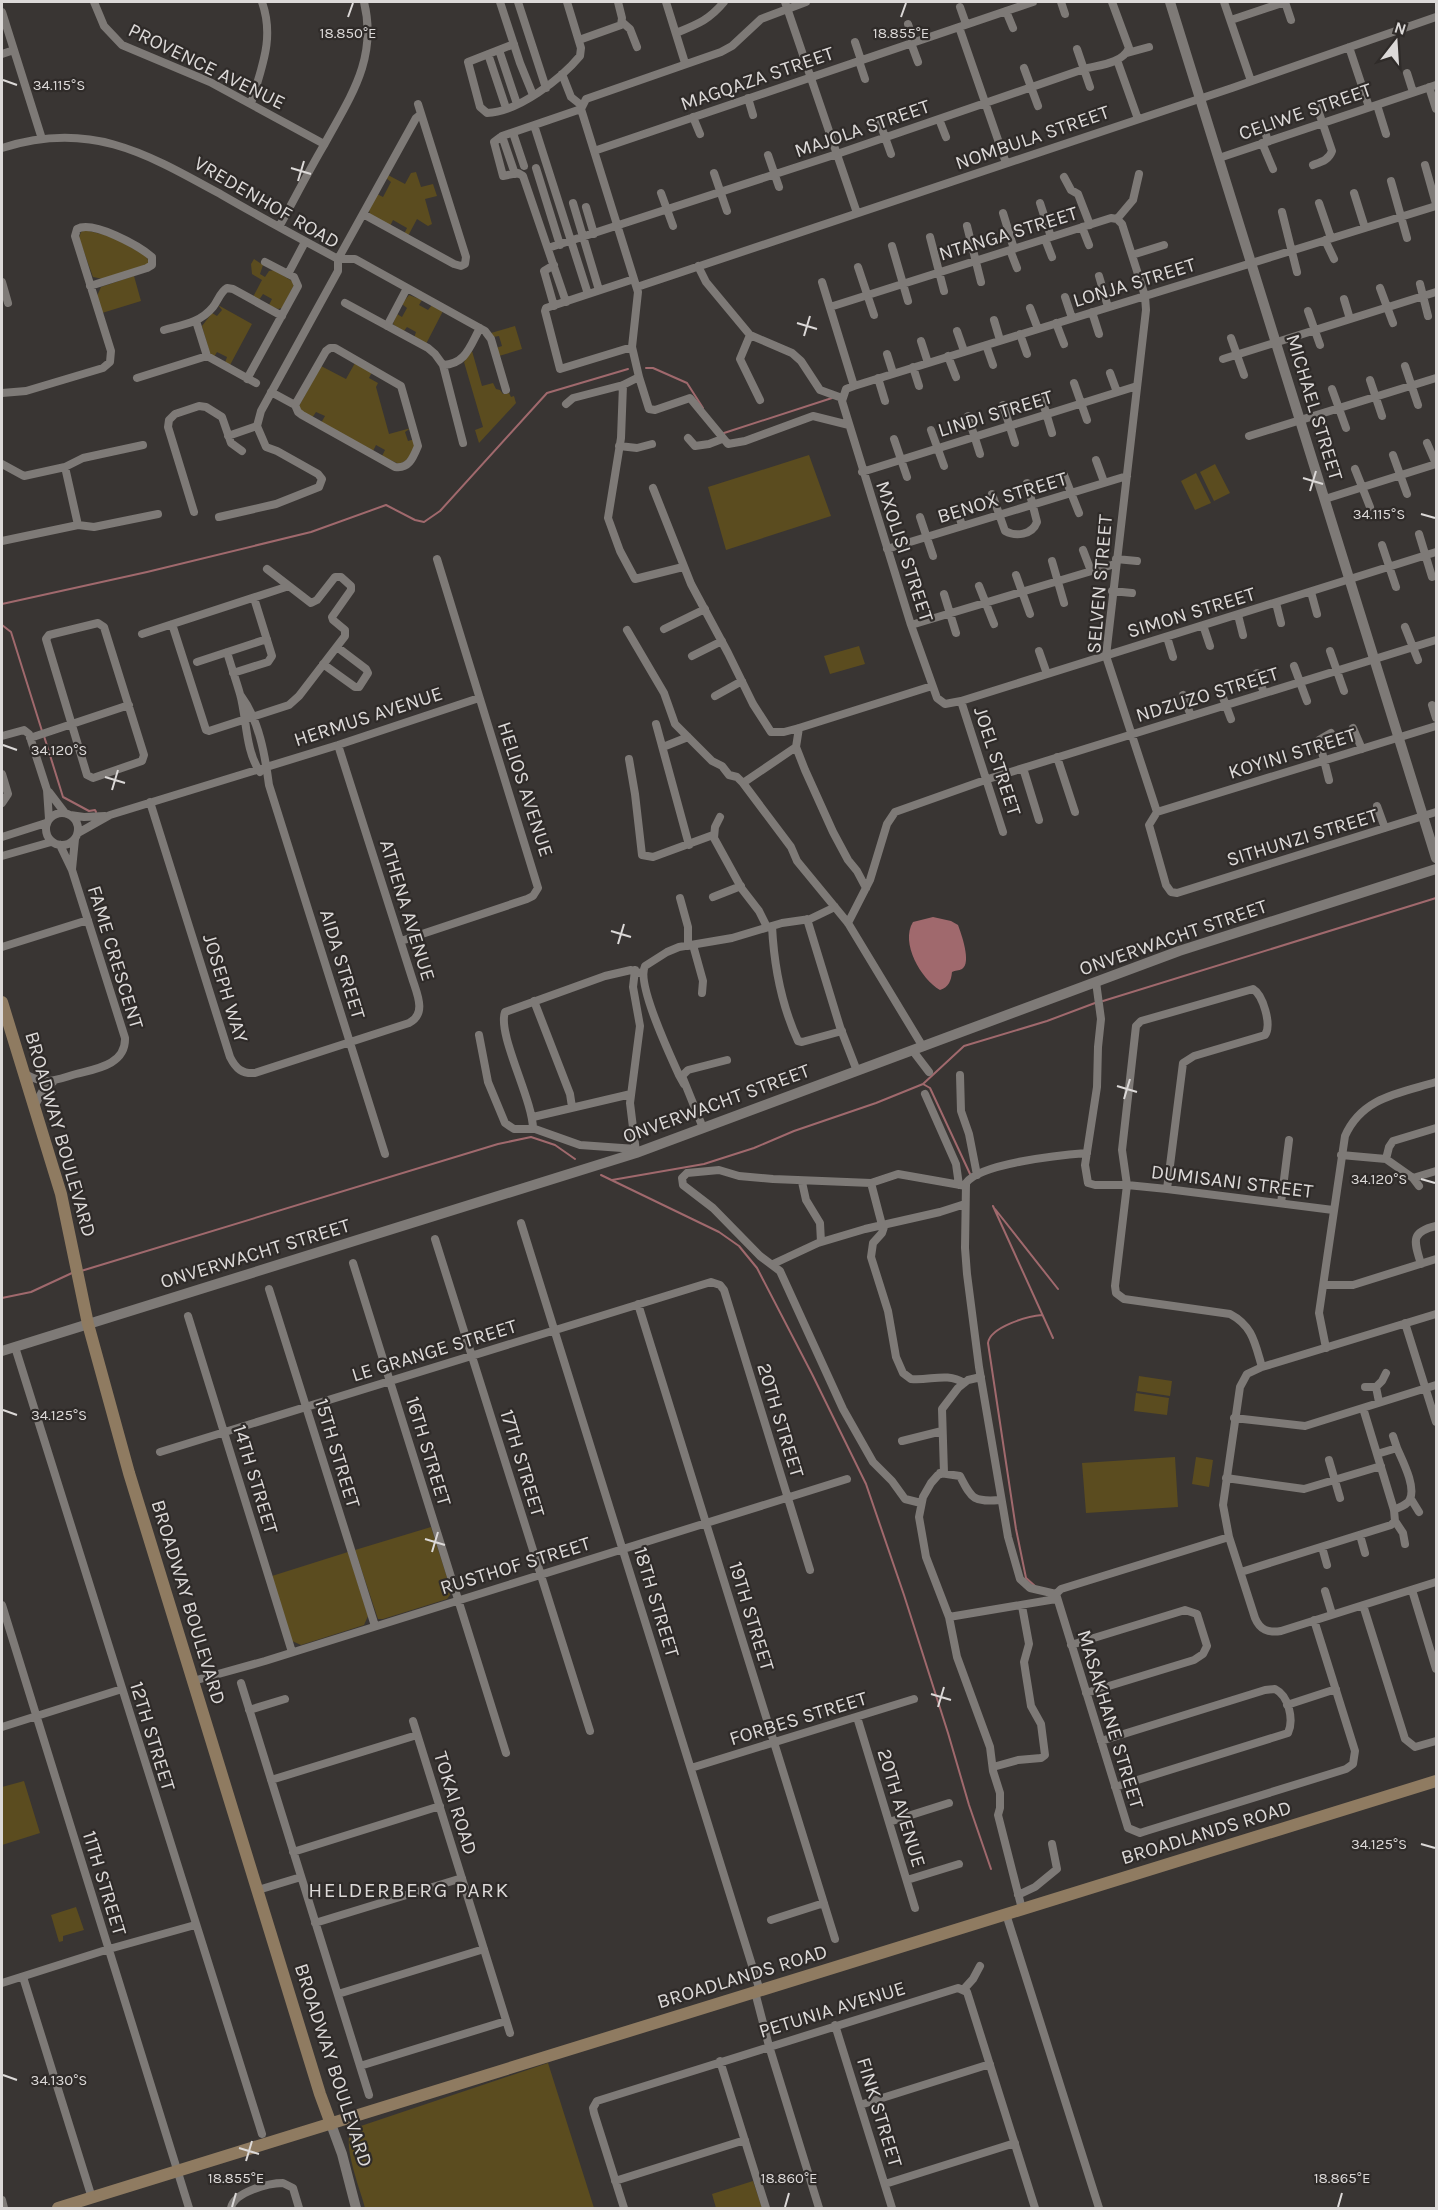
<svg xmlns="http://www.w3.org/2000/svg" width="1438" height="2210" viewBox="0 0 1438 2210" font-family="Karla,sans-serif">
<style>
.green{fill:#5b4c1f}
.water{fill:#a0696d}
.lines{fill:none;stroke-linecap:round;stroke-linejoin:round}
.stream{stroke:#a0696d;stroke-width:2}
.minor{stroke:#7e7a77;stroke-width:8}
.tertiary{stroke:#7e7a77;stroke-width:10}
.secondary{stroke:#8f7b61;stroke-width:12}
.ticks{fill:none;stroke:#dcd9d8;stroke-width:2}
.labels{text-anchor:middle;stroke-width:4.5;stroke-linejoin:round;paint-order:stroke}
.street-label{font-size:20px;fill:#dcd9d8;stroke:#2f2b29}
.neighbourhood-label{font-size:21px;letter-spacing:1.5px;fill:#dcd9d8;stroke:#2f2b29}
.ticks-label{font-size:15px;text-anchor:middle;fill:#dcd9d8;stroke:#2f2b29;stroke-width:4.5;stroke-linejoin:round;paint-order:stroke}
</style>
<rect width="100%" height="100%" fill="#393533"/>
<path class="green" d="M416,172L421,187L433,184L437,196L425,199L432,224L428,226L417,219L408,236L404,234L407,228L393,220L390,226L370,214L369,210L377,194L383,197L391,182L386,178L388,175L405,184L411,173Z
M85,230L113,237L146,256L148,260V264L103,279L93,277L79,238L81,232Z
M254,259L263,265L260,274L265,277L269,271L274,270L295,283L282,308L278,309L269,305L272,299L263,294L259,300L253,297L262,280L252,274L251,264Z
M134,276L141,301L102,313L97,296L101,287Z
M409,295L422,300L419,305L428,310L432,305L443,311L426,344L414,338L416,332L407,327L403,332L393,324L397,314L402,317L407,308L402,304Z
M218,305L252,324L230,365L225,363L227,357L217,352L214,357L210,354L202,326L212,313L217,316L222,310Z
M515,326L522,349L499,356L496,348L502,346L499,336L493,337L491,333Z
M472,351L482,386L493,383L496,389L500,390L503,394L509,393L511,397L514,396L516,403L479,443L475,430L483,427L464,362Z
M355,363L372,372L369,378L378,383L376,387L389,434L411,428L405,432L408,441L415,439C417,451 409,460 399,464L382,456L385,450L376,445L373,451L321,423L325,416L316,412L312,418L303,413L299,406L321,366L346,379Z
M809,455L831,516L726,550L708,487Z
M1215,464L1230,493L1214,501L1200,472Z
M1196,473L1211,503L1195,510L1181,481Z
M859,646L865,664L830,674L824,656Z
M1139,1376L1172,1381L1170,1396L1137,1391Z
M1136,1393L1169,1398L1167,1415L1134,1411Z
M1175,1457L1178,1507L1086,1513L1082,1463Z
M1196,1457L1213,1460L1209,1487L1192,1484Z
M431,1527L451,1590L450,1595L447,1599L383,1619H378L355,1550Z
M348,1552L368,1616L364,1625L301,1645L292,1641L272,1576Z
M24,1781L40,1833L2,1845V1787Z
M76,1907L84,1930L63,1936V1941L59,1942L51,1915Z
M548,2063L594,2208H365C361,2191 341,2143 352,2129Z
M753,2181L762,2208H716L712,2194Z"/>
<path class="water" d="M933,917L951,921L958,925C961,933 972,963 962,969C959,971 955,970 952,972C951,981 949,987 940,990C921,979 900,943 913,922Z"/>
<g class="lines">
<path class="stream" d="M646,368H653L687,383L703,408
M724,433L832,398
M2,604L147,572L311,532L386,505L415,520L424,522L440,511L547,393L628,369
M2,625L11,632L42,731
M44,736L63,797L89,811L95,810L96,812
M1103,1001L1436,898
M923,1084L964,1046L1047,1021L1095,1003
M601,1175L719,1232L739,1246L757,1268L812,1374L866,1484L904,1595L948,1733L969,1805L991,1869
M612,1180L704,1164L754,1148L794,1131L876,1103L923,1084L930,1088L971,1176
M993,1206L1053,1338
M995,1209L1058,1289
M81,1271L498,1144L531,1137L555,1145L575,1159
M2,1298L31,1292L72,1273
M1035,1586L1026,1578L1016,1529L988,1343C990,1327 1028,1316 1042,1315"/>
<path class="minor" d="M94,2L104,26L122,45L210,82L324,144
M500,2L520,63L533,95
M518,2L546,88
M666,2L685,63
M785,2L857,213
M1061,2L1065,14
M1224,2L1251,81
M960,7L966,24
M1006,11L1013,28
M2,12L42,139
M1231,20L1285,2L1291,20
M622,22L630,29L637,47
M908,24L914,42
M959,27L1006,163
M676,33C698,24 709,20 724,2
M579,40L621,25L622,18L618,2
M855,42L861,60
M911,43L918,62
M514,44L468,62L480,107L487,113C518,112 561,79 580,56L581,48L567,2
M1349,47L1369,107
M1077,49L1090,87
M499,50L517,104
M1127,53L1149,47
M2,54L14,50
M488,54L506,108
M1117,60L1138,119
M859,61L865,79
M1024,68L1038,106
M1407,73L1413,92
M562,74L571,97L581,105
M1429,87L1436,109
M748,98L753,115
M251,104C261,68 275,39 262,2
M1377,105L1386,134
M581,109L586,99L721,52L732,46L761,19L806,2
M693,117L700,134
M939,119L946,137
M880,123L891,154
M1262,123L1268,141
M534,125L588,294
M513,133L524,166
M502,136L515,174
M1262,143L1273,169
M2,148C90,120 146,153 222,195C260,217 299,238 338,259H355L485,331L491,339L506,390
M594,151L1033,2
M768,155L779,187
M1219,158L1436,85
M1313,165C1321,162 1329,160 1332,151L1316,104
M1425,165L1436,204
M536,168L560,245
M714,173L727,211
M1064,177L1071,190L1078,194L1090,225
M1391,181L1407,238
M661,193L673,226
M1354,193L1365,228
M573,203L599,290
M1040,203L1051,237
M1319,203L1331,238
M1436,206L854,386L846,389L842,401L911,625L937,698L945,704L961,701L1436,552
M586,207L594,234
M1282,212L1297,272
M1003,213L1014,249
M363,214L454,264L461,266L465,264L466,257L418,104
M1117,219L1133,200L1139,174
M967,226L981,282
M279,227C294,200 308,172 324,145C350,97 378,59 364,2
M1082,227L1089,245
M930,237L944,291
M1045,239L1052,257
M1325,240L1334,259
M892,246L908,301
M548,248L837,154L1084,69C1098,65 1122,64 1129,48L1112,2
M1010,250L1017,268
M1132,255L1164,245
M338,259L416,118L421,114
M554,265L544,271L554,306
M698,266L706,282L750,335L792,353L801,361L820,390L842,398
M858,267L874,315
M288,274L305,242
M1099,276L1108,307
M2,282L8,303
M822,282L854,386
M1420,284L1428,316
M637,287L1232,88L1436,17
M1380,288L1393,323
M1065,297L1072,318
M1344,299L1350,319
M566,302L523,176L518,173L503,176L494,142L502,136L581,109
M345,303L428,348L435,354L443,365L463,443
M830,307L1111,218L1117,219L1122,224L1145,296L1146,310L1106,656L1157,812
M1030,308L1038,329
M1308,311L1320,345
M1092,312L1099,334
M994,320L1000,340
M196,321L207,356
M1056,323L1064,344
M387,326L407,288
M164,330C182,325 200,323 213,307C218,301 220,292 227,288L233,289L282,316
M957,331L964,351
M1020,334L1027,354
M750,335L740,359L760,400
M1231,338L1244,375
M921,341L928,363
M986,345L993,365
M632,347L560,369L545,311L546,308L634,279
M887,354L893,373
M948,356L956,377
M1223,359L1436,292
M443,365C466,364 470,346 480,328
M1405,366L1418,405
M913,367L919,386
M1110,373L1117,392
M639,377L649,409L655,410L690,398L728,444L745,441L813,416L849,425
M137,378L207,356L256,383
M878,378L885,401
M247,379L298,286L294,277L265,262
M1370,380L1382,416
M1074,383L1087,420
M623,385L621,438L608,518L620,551L635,579L683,567
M1332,389L1346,428
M271,392L295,405L298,412L302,415L395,467C409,469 413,458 418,446L401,386L335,348H330L326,351L295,405
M2,393L26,391L103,368L110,362L111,351L75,236L77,229C93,220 139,246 152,257V265L147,268L90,286
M1041,396L1052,433
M566,404L573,398L623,385L639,377L632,347L638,292L581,109
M1003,405L1015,443
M968,416L980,454
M257,426L261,411L338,271V259
M931,430L944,466
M228,436L257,426
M1249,436L1436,378
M688,438L695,446L709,444L722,439
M894,439L907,477
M619,446L637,448L652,444
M1393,455L1407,494
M1096,460L1104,482
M2,464L24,476L65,467L83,458L143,445
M65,467L78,525
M1355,469L1370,507
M862,472L1137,386
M1064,475L1079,513
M653,488L691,584L728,653L753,704L771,732H784L799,728L932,686
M992,494L1005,531C1016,537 1032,535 1037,522L1027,483
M1325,499L1436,464L1427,443
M957,508L962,526
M194,512L168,427L169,420L175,414L199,406L206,407L222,417L231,443L242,451
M219,517L276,504L319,487L322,479L318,474L277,451L266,447L257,426
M920,517L933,556
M1419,534L1432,577
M2,541L78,525L94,527L158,514
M1382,545L1396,587
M887,549L1127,476
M1083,550L1091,571
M1116,559L1137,561
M1052,561L1064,603
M1016,575L1030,614
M979,586L994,624
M1112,591L1132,593
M1311,592L1317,614
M944,594L956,633
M1276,603L1281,623
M1238,615L1243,635
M98,623L104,627L144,755L142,761L93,778L87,775L46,639L49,635Z
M172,624L206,730L209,731L289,705L299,696L345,636V630L333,620L332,617L351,590V586L341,577H335L317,600L311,603L267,569
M911,625L1115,564
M1203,625L1210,646
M1405,627L1418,660
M664,629L705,609
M627,630L664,693L675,724L712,761L722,766L729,775L737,777L743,783L791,847L797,861L848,923L923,1047
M142,634L289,586
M1167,637L1173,657
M1039,651L1047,674
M1330,651L1344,691
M227,652C231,666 236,680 240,694C247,719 245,750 260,772
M692,656L722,641
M197,662L267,639
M323,664L355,687H359L368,673L366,669L337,647
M1294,666L1307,701
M233,673L268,662L272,656L254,598
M1257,673L1264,693
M1219,687L1231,719
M1183,695L1191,716
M241,696C259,720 265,755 269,785L385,1154
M715,696L742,681
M961,701L1003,832
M1432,705L1436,718
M656,724L689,845
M799,728L796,747L805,770L833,832L848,860L857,871L866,888
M1353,728L1362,749
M2,736L24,730L29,734L47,790L49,819
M30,738L129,705
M663,747L688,737
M1057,757L1075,812
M629,759L635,794L642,855L653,857L713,835
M1023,768L1039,820
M2,774L8,794L2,803
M1329,780L1319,740L1331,733
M743,783L796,747
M49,792L65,813
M150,802L230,1057C236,1069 242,1074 255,1073L409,1023C426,1014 418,996 413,981L338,745
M1377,806L1385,828
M1157,812L1149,825L1166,885L1171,892L1177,893L1436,812
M1157,812L1436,726
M46 829a16 16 0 1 1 32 0a16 16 0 1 1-32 0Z
M70,815L84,817L105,816
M720,817L715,827L714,838L742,889L759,911L767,927
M78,833L110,815L338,745L479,698
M2,837L46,823
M2,856L51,842
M72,869L75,839
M713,897L741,886
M680,898L688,927V946
M807,919L840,1027L857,1071
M848,923L870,880L887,824L895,812L988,779L1436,640
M772,926C774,966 781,1004 798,1041L802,1042L842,1031
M401,941L527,899L533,896L538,888L437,559
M693,945L703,981L702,993
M2,947L88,920
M635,970L633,987L640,1026L630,1103L636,1152
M1096,982L1101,1019L1098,1047L1097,1087L1085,1165L1088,1183L1095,1185H1127L1167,1189L1333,1210
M534,1001L570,1094L572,1107
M479,1035L488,1082L505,1123L514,1129H535L580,1145L636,1149
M913,1051L929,1072
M25,1074C31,1077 36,1080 43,1081C54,1082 65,1077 76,1074C95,1069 126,1065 125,1038L72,870L60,845
M960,1075L961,1111L969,1134L977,1175
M684,1084L679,1075C670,1055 636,983 645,966L667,952L679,947L732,938L782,923L810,919L835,907
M925,1094L956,1164L959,1185
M35,1105L42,1092L54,1081
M533,1117L631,1094
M703,1128L682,1076L688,1070L727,1060
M533,1129C533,1100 497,1034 505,1012L605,976L631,970L643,974
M1341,1155L1386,1159
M1413,1178L1436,1171
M802,1182L806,1200L820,1223L821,1242
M871,1183L882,1225
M1419,1186L1413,1178L1386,1159L1389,1147L1393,1141L1436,1128
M1167,1189L1183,1063L1194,1056L1265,1035C1272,1025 1263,995 1253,989L1141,1021L1136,1026L1122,1150L1127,1185L1115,1286L1116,1293L1124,1299L1230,1314C1253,1326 1255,1344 1262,1367
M1281,1203L1289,1140
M521,1223L760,1991
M885,1224L882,1233L873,1243L871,1257L888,1311L896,1357L903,1373L911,1379C930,1381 947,1372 964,1383
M435,1239L590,1731
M353,1263L506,1753
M773,1264L818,1243L865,1229L940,1212L965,1204
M1421,1264C1414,1241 1410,1232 1436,1226
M1324,1285H1353L1436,1259
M269,1289L375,1626
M638,1304L835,1939
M1436,1314L1262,1367L1247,1374L1240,1387L1223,1505L1229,1537L1255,1618C1260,1630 1268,1633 1281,1631L1436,1582
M188,1316L292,1652
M1405,1323L1436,1422
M15,1347L262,2134
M1326,1348L1319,1313L1345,1136C1362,1097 1400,1093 1436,1082
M981,1377L968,1380L958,1388L942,1409L944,1473L938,1475L931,1483L923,1497L919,1517L926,1557L949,1617L957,1657L990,1747L993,1771L1000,1793V1808L998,1815L1022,1909
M1365,1387H1376
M1379,1402L1376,1387L1382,1381L1386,1373
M1234,1418L1305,1426L1436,1385
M1393,1436L1397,1448
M902,1441L942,1431
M160,1452L711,1282L720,1285L724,1290L810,1570
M1377,1454L1397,1448C1402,1460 1416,1486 1410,1499C1408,1505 1399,1507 1394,1510
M1329,1460L1340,1498
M940,1473L960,1476C972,1500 974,1502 1001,1500
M1226,1478L1304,1489L1381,1466
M1411,1499L1419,1512
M921,1503L905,1499L892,1481L873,1462L843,1409L780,1271L760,1256L713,1208L683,1185L682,1178L687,1173L719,1170L739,1176L773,1179L871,1183L898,1174L966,1186
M1395,1521L1403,1533L1405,1544
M1360,1535L1365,1553
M1229,1537L1061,1589L1056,1594L1128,1828L1140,1833L1146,1831L1346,1769L1353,1764L1355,1751L1314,1620
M1322,1547L1327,1565
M1241,1572L1391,1525L1395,1521L1394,1510L1363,1408
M1412,1590L1436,1669
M1325,1591L1332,1614
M1056,1594L1030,1588L1020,1579L1008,1537L979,1367L967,1274L965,1248L966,1183C980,1163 1062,1155 1087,1153
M2,1605L189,2208
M1363,1605L1405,1739L1415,1747L1436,1741
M949,1617L1056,1599
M1071,1645L1185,1610L1197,1614L1207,1646L1203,1654L1194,1660L1086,1693
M193,1681L265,1661L847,1479
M241,1683L369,2095
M1287,1705L1336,1689
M249,1710L285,1699
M857,1717L915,1908
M413,1721L510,2033
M2,1727L122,1689
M1101,1741L1265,1690L1275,1689C1289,1696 1294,1720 1288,1733L1115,1787
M993,1767L1018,1760L1041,1758L1045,1755L1041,1724L1031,1706L1026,1675L1024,1662L1029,1644L1022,1606
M691,1768L914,1699
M271,1780L417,1735
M889,1822L949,1803
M293,1852L440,1806
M907,1880L959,1864
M258,1890L301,1877
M1018,1895L1035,1887L1057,1869L1052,1844
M1006,1914L1099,2208
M771,1920L824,1903
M315,1923L462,1878
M23,1977L92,2198
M2,1983L109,1949L195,1925
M964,1989L973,1979L980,1966
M755,1992L769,2046L819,2208
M338,1994L484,1949
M835,2025L892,2208
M720,2061L766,2208
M360,2066L506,2021
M860,2105L990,2064
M615,2181L745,2140
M885,2184L1015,2143
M2,2200L4,2208
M231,2208C234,2192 269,2183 283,2183L293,2188L299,2208
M624,2208L594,2113L593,2108L597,2101L958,1988L967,1992L1035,2208"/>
<path class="tertiary" d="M1170,2L1436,858
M2,1351L636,1153L1179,951L1436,869
M331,2124L342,2154L356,2208"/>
<path class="secondary" d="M2,1002L61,1194L88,1324L129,1473L320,2094L331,2124
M58,2208L1436,1781"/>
</g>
<path class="ticks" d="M348,17L353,3M901,17L906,3M3,80L17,85M291,168L311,174M298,181L304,161M797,323L817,329M804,336L810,316M1303,478L1323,484M1310,491L1316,471M1421,514L1435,518M3,745L17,750M105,777L125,783M112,790L118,770M611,931L631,937M618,944L624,924M1117,1086L1137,1092M1124,1099L1130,1079M1421,1179L1435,1183M3,1410L17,1415M425,1539L445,1545M432,1552L438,1532M931,1694L951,1700M938,1707L944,1687M1421,1844L1435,1848M3,2075L17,2080M239,2148L259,2154M246,2161L252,2141M232,2207L236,2193M785,2207L789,2193M1338,2207L1342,2193"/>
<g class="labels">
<g class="street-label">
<text transform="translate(207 66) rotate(26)" y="7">PROVENCE AVENUE</text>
<text transform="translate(757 78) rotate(-19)" y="7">MAGQAZA STREET</text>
<text transform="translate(1305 111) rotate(-19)" y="7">CELIWE STREET</text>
<text transform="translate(862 128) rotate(-19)" y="7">MAJOLA STREET</text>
<text transform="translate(1032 137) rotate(-19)" y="7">NOMBULA STREET</text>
<text transform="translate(267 202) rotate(30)" y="7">VREDENHOF ROAD</text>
<text transform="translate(1008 233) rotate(-17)" y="7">NTANGA STREET</text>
<text transform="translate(1134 282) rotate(-17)" y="7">LONJA STREET</text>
<text transform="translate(1315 407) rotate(73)" y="7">MICHAEL STREET</text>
<text transform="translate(995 413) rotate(-17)" y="7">LINDI STREET</text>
<text transform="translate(1002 497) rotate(-17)" y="7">BENOX STREET</text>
<text transform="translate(905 551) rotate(72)" y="7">MXOLISI STREET</text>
<text transform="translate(1099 584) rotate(-85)" y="7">SELVEN STREET</text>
<text transform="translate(1191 612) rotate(-17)" y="7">SIMON STREET</text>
<text transform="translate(1207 694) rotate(-17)" y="7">NDZUZO STREET</text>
<text transform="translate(368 716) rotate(-18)" y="7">HERMUS AVENUE</text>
<text transform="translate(1292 753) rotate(-17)" y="7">KOYINI STREET</text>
<text transform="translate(998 761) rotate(72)" y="7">JOEL STREET</text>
<text transform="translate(526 789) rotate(72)" y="7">HELIOS AVENUE</text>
<text transform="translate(1302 837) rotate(-17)" y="7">SITHUNZI STREET</text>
<text transform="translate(408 910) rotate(73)" y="7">ATHENA AVENUE</text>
<text transform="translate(1173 937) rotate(-19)" y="7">ONVERWACHT STREET</text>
<text transform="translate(116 957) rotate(73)" y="7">FAME CRESCENT</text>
<text transform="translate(343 964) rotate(73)" y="7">AIDA STREET</text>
<text transform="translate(226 988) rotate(73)" y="7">JOSEPH WAY</text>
<text transform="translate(716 1103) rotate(-20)" y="7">ONVERWACHT STREET</text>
<text transform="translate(61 1134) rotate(74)" y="7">BROADWAY BOULEVARD</text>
<text transform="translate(1232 1181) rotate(7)" y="7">DUMISANI STREET</text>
<text transform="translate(255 1253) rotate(-17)" y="7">ONVERWACHT STREET</text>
<text transform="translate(434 1350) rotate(-17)" y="7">LE GRANGE STREET</text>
<text transform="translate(781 1420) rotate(73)" y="7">20TH STREET</text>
<text transform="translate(429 1451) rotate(73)" y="7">16TH STREET</text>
<text transform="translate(338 1453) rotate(73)" y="7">15TH STREET</text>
<text transform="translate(523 1463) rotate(73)" y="7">17TH STREET</text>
<text transform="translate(256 1479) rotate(73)" y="7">14TH STREET</text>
<text transform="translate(515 1565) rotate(-17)" y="7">RUSTHOF STREET</text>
<text transform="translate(189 1602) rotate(73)" y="7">BROADWAY BOULEVARD</text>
<text transform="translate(657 1602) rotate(73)" y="7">18TH STREET</text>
<text transform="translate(752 1616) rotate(73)" y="7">19TH STREET</text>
<text transform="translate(798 1718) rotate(-17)" y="7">FORBES STREET</text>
<text transform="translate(1111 1719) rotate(73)" y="7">MASAKHANE STREET</text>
<text transform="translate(153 1736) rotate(73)" y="7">12TH STREET</text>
<text transform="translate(456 1803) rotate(73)" y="7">TOKAI ROAD</text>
<text transform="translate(902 1808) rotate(73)" y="7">20TH AVENUE</text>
<text transform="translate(1206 1832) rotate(-17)" y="7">BROADLANDS ROAD</text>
<text transform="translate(105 1883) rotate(73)" y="7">11TH STREET</text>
<text transform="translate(742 1976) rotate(-17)" y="7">BROADLANDS ROAD</text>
<text transform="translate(832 2009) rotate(-17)" y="7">PETUNIA AVENUE</text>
<text transform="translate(334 2065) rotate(72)" y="7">BROADWAY BOULEVARD</text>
<text transform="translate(880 2112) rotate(73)" y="7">FINK STREET</text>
</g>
<g class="neighbourhood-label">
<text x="409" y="1897">HELDERBERG PARK</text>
</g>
</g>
<g class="ticks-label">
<text x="348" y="38">18.850°E</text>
<text x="901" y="38">18.855°E</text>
<text x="59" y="90">34.115°S</text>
<text x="1379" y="519">34.115°S</text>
<text x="59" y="755">34.120°S</text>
<text x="1379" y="1184">34.120°S</text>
<text x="59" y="1420">34.125°S</text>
<text x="1379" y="1849">34.125°S</text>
<text x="59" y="2085">34.130°S</text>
<text x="236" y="2183">18.855°E</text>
<text x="789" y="2183">18.860°E</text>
<text x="1342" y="2183">18.865°E</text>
</g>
<rect width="1438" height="2210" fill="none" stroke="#dcd9d8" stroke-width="6"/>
<g transform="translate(1396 42) rotate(17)" stroke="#2f2b29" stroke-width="4.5" paint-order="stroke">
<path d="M0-4.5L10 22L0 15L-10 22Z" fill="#dcd9d8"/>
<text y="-9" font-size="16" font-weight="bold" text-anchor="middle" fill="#dcd9d8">N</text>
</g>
</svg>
